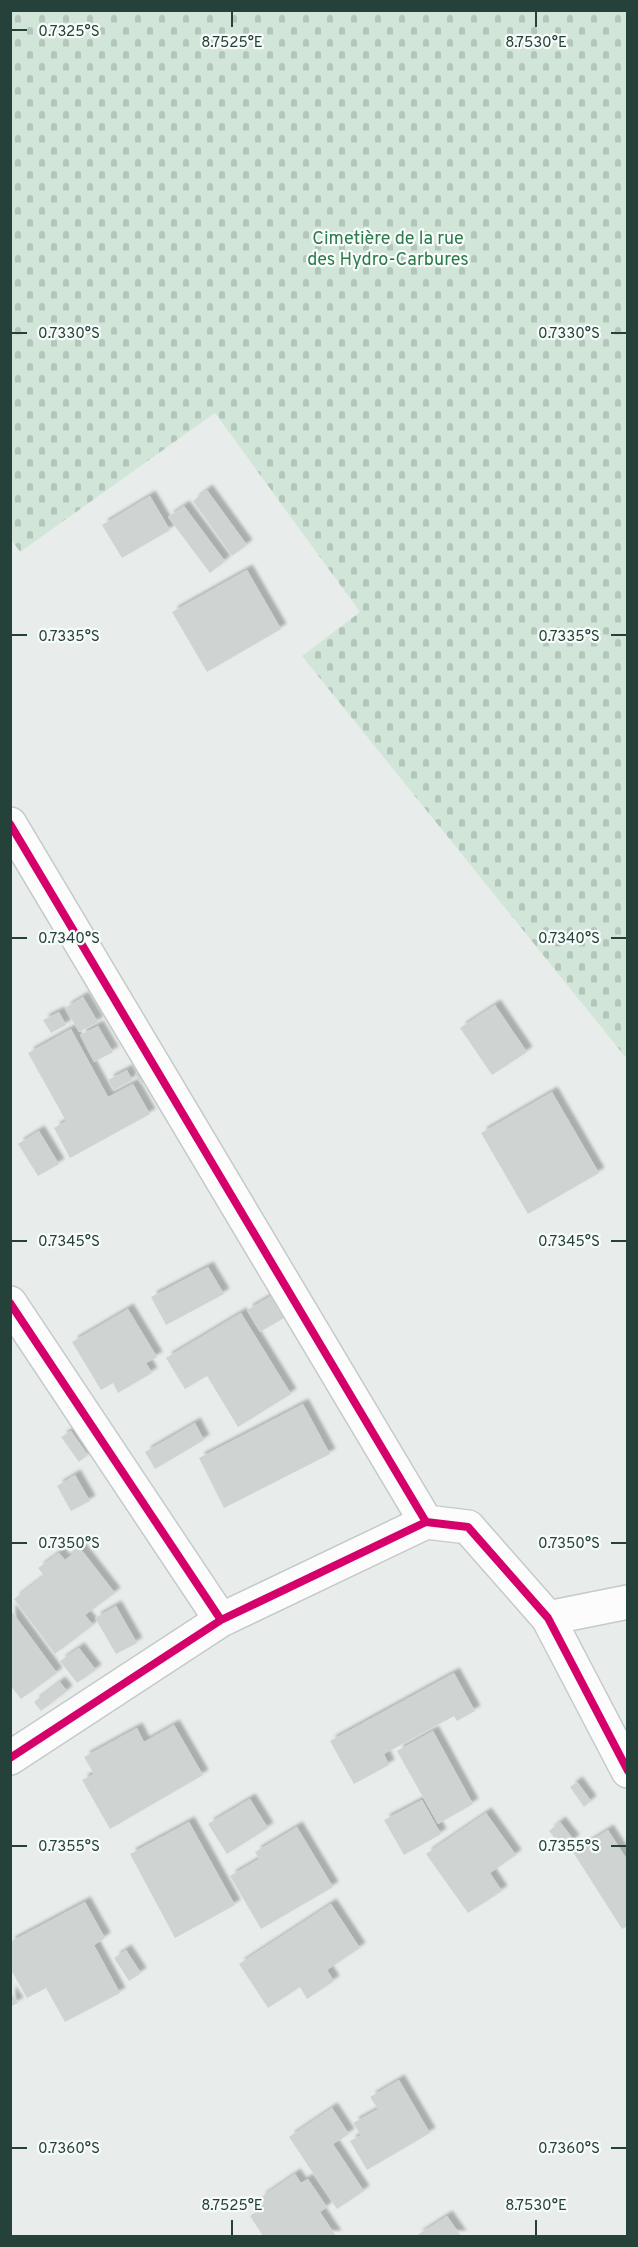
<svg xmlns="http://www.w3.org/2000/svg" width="638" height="2247" viewBox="0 0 638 2247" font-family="Overpass,sans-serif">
	<defs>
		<pattern id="cemetery-stones" width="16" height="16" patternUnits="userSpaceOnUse" patternTransform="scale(1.5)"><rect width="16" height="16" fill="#d1e6d8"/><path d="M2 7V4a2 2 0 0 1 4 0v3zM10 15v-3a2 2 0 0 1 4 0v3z" fill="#b3c6ba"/></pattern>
		<filter id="shadow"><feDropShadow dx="5.5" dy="-5.5" stdDeviation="1.5" flood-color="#0004"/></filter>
	</defs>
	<rect width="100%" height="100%" fill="#e8edeb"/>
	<path fill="url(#cemetery-stones)" d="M10 11H627V1059L302 656 360 612 215 413 20 552 11 539Z"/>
	<path fill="#cfd4d2" filter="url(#shadow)" d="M207 490 247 545 232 556 193 501Z
		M150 496 170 530 122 558 102 525Z
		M184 506 225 561 210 573 168 517Z
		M247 570 281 629 207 672 172 612Z
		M83 997 98 1022 79 1032 65 1008Z
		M495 1005 527 1052 492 1075 460 1028Z
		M59 1012 66 1025 51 1033 43 1020Z
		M98 1026 113 1052 94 1062 80 1035Z
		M71 1029 108 1097 133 1084 150 1114 70 1158 54 1128 66 1121 28 1053Z
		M143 1069 149 1080 141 1084 135 1074Z
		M127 1070 132 1080 114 1090 108 1080Z
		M552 1092 599 1173 528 1214 481 1133Z
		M39 1131 59 1164 38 1176 18 1144Z
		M208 1267 224 1294 166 1325 151 1297Z
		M271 1296 284 1318 260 1332 247 1310Z
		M128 1309 157 1357 146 1363 152 1373 118 1393 113 1383 101 1390 72 1342Z
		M241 1313 291 1394 238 1427 207 1376 185 1389 166 1358Z
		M303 1404 330 1454 224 1508 199 1458Z
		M195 1423 204 1440 155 1469 145 1452Z
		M71 1431 88 1455 79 1462 61 1437Z
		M75 1475 90 1501 71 1511 57 1486Z
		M80 1548 115 1593 85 1615 93 1625 55 1654 14 1599 44 1576 38 1568 59 1553 65 1560Z
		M116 1606 137 1643 116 1654 95 1618Z
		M10 1609 57 1673 21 1699 10 1685Z
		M79 1648 96 1670 77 1683 60 1661Z
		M454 1673 475 1711 457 1721 454 1716 384 1754 389 1765 354 1784 330 1741Z
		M60 1682 67 1691 41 1711 34 1702Z
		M174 1725 203 1775 110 1829 82 1780 94 1774 84 1757 137 1728 144 1742Z
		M433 1731 473 1804 438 1824 397 1751Z
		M577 1782 591 1801 584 1807 570 1787Z
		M250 1799 268 1828 227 1854 208 1824Z
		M422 1800 441 1834 404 1855 384 1820Z
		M486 1813 516 1855 490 1873 502 1891 468 1913 426 1854Z
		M189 1822 235 1905 175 1938 130 1854Z
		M560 1822 574 1840 563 1849 549 1831Z
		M297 1827 333 1887 261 1929 230 1876 259 1859 255 1852Z
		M608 1830 628 1861V1926L622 1929 573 1852Z
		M85 1902 105 1938 94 1945 120 1993 65 2022 46 1988 27 1998 10 1968V1942Z
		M331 1904 360 1948 327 1970 334 1981 307 1999 300 1987 268 2008 239 1964Z
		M126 1950 141 1973 129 1981 114 1958Z
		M10 1991 18 2003 10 2007Z
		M399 2080 430 2133 367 2170 350 2141 361 2135 353 2123 378 2109 370 2097Z
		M332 2108 349 2134 333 2144 364 2191 337 2209 289 2137Z
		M295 2174 301 2183 308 2179 327 2207 320 2212 336 2236H263L250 2216 265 2206 260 2198Z
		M447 2216 461 2236H416Z"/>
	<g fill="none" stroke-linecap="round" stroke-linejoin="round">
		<defs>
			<path id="street" d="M10 824 426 1522
				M10 1303 221 1620
				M548 1618 628 1602
				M10 1758 221 1620 426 1522 468 1527 548 1618 628 1771"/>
		</defs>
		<use href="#street" stroke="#c5cac8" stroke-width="36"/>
		<use href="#street" stroke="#fcfcfc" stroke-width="33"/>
		<defs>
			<path id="cycleway" d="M10 824 426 1522
				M10 1303 221 1620
				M10 1758 221 1620 426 1522 468 1527 548 1618 628 1771"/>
		</defs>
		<use href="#cycleway" stroke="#f7fbf9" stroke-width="11"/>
		<use href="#cycleway" stroke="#d6006c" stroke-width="8"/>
	</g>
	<path fill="none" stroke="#24423a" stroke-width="2" d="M232 12V27M536 12V27M12 30H27M12 333H27M611 333H626M12 635H27M611 635H626M12 938H27M611 938H626M12 1241H27M611 1241H626M12 1543H27M611 1543H626M12 1846H27M611 1846H626M12 2148H27M611 2148H626M232 2220V2235M536 2220V2235"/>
	<g text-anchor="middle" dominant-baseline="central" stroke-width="4.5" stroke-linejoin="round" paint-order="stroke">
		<g font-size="18" fill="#2d7a4b" stroke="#f7fbf9">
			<text x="388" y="239">Cimetière de la rue<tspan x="388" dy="21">des Hydro-Carbures</tspan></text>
		</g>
	</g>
	<g font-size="15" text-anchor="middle" fill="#24423a" stroke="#f7fbf9" stroke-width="4.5" stroke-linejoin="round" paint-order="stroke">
		<text x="69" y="36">0.7325°S</text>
		<text x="232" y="47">8.7525°E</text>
		<text x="536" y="47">8.7530°E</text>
		<text x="69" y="338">0.7330°S</text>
		<text x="569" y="338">0.7330°S</text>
		<text x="69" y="641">0.7335°S</text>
		<text x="569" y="641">0.7335°S</text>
		<text x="69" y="943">0.7340°S</text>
		<text x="569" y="943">0.7340°S</text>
		<text x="69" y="1246">0.7345°S</text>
		<text x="569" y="1246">0.7345°S</text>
		<text x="69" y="1548">0.7350°S</text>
		<text x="569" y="1548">0.7350°S</text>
		<text x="69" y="1851">0.7355°S</text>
		<text x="569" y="1851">0.7355°S</text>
		<text x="69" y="2153">0.7360°S</text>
		<text x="569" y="2153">0.7360°S</text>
		<text x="232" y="2210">8.7525°E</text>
		<text x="536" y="2210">8.7530°E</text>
	</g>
	<rect width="638" height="2247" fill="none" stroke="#24423a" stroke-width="24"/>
</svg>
